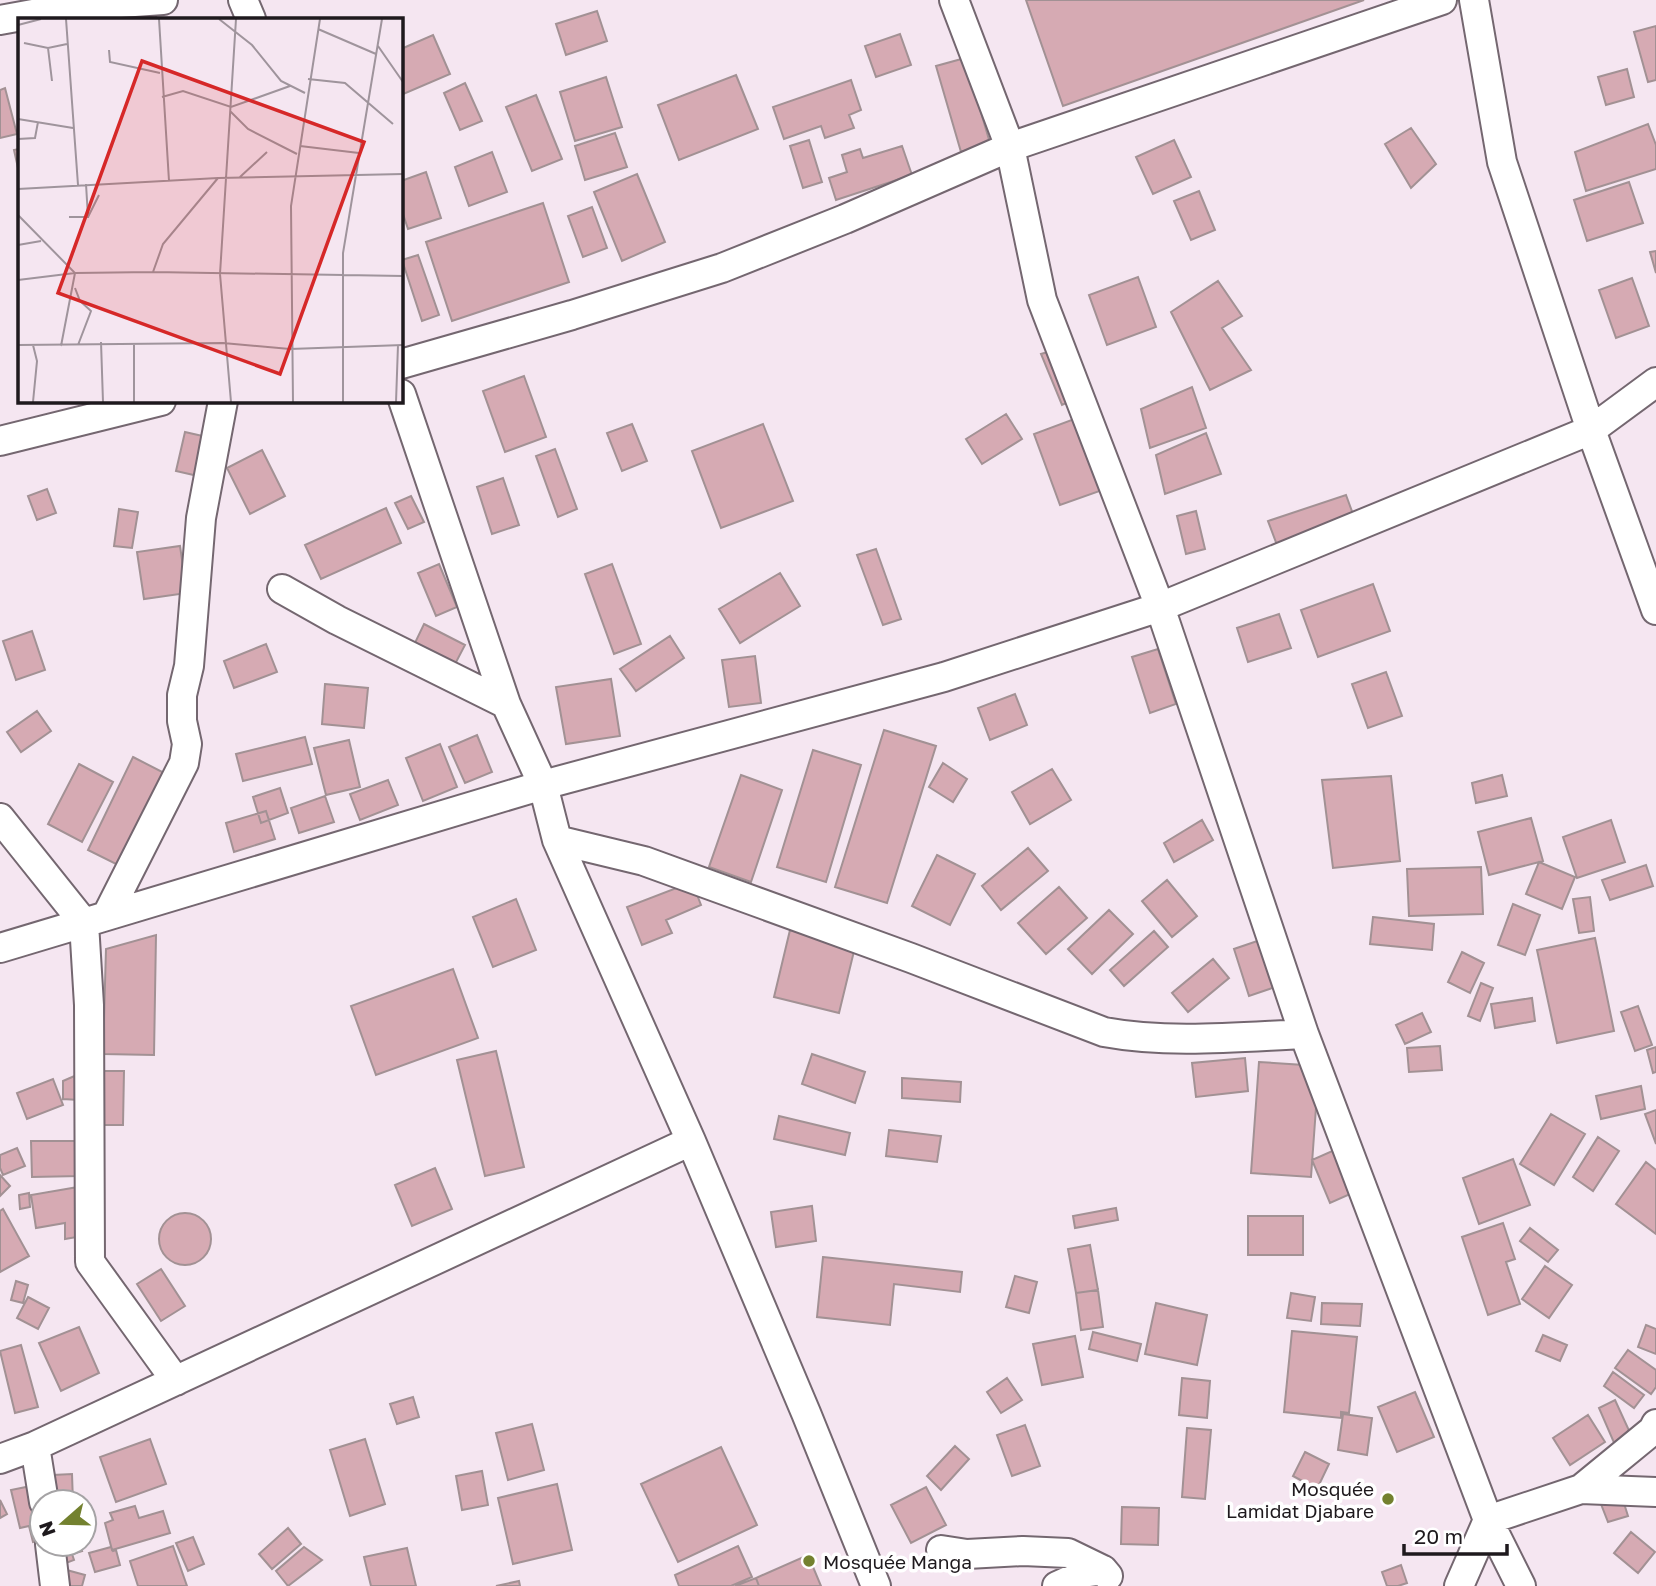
<svg xmlns="http://www.w3.org/2000/svg" width="1656" height="1586" viewBox="0 0 1656 1586" font-family="'Golos Text',sans-serif">
	<rect width="100%" height="100%" fill="#f5e6f1"/>
	<path fill="#d6aab3" stroke="#a29194" stroke-width="2" d="M1026 0H1364L1063 106Z
		M154 11 157 19H123Z
		M597 11 607 41 566 55 556 24Z
		M1656 26V80L1648 82 1634 32Z
		M900 34 911 65 876 77 865 46Z
		M433 35 450 74 401 95V49Z
		M965 58 990 143 961 152 936 66Z
		M1627 69 1634 97 1606 105 1598 77Z
		M736 75 758 129 679 160 658 105Z
		M606 77 622 127 575 141 560 92Z
		M851 80 861 110 849 115 854 128 825 138 821 126 784 139 773 107Z
		M465 83 482 121 460 130 444 93Z
		M5 88 17 134 0 138V90Z
		M536 95 562 159 532 171 506 107Z
		M1648 124 1656 145V169L1586 191 1575 152Z
		M1411 128 1436 164 1411 188 1385 144Z
		M615 133 627 167 585 180 575 146Z
		M809 140 822 182 803 188 790 146Z
		M1174 140 1191 177 1153 194 1136 157Z
		M902 146 912 175 836 200 829 178 847 172 842 155 860 149 863 158Z
		M19 149V168H18L14 150Z
		M492 152 507 192 469 206 455 167Z
		M426 172 441 218 408 229 401 208V181Z
		M637 174 665 242 622 261 594 192Z
		M1629 182 1643 223 1587 241 1574 200Z
		M1199 191 1215 230 1191 240 1174 201Z
		M543 203 569 282 452 321 426 242Z
		M592 207 607 248 583 257 568 216Z
		M1656 251V273L1650 252Z
		M418 255 439 315 422 321 402 260Z
		M1138 277 1156 327 1107 345 1089 295Z
		M1632 278 1649 326 1616 338 1599 290Z
		M1218 281 1242 316 1222 328 1251 370 1210 390 1171 312Z
		M1062 348 1082 396 1062 405 1041 354Z
		M524 376 546 437 505 452 483 391Z
		M1192 387 1206 428 1150 448 1141 409Z
		M1006 414 1022 439 982 464 966 439Z
		M1085 415 1111 487 1060 505 1034 434Z
		M632 424 647 461 622 471 607 433Z
		M763 424 793 501 721 528 692 451Z
		M185 432 207 437 198 476 176 471Z
		M1206 433 1221 474 1165 494 1156 455Z
		M555 449 577 509 558 517 536 456Z
		M262 450 285 496 250 514 227 468Z
		M503 478 519 525 492 534 477 487Z
		M47 489 56 513 37 520 28 496Z
		M1346 495 1357 525 1280 553 1268 521Z
		M411 496 424 522 408 529 395 503Z
		M386 508 401 543 321 579 305 545Z
		M119 509 138 512 132 548 114 546Z
		M1196 511 1205 549 1186 554 1177 516Z
		M180 546 187 593 144 599 137 552Z
		M876 549 901 619 883 625 857 555Z
		M439 564 457 607 436 616 418 573Z
		M612 564 641 644 614 654 585 574Z
		M780 573 800 606 740 643 719 609Z
		M1373 584 1390 631 1318 657 1301 610Z
		M1279 614 1291 648 1248 662 1237 628Z
		M424 624 465 645 453 668 413 647Z
		M32 631 45 670 16 680 3 641Z
		M670 636 684 658 636 691 620 669Z
		M266 644 277 672 234 688 224 661Z
		M1158 649 1176 704 1150 713 1132 657Z
		M755 656 761 703 729 707 722 660Z
		M1386 672 1402 716 1368 728 1352 684Z
		M611 679 620 736 566 744 556 687Z
		M325 684 368 688 364 728 322 724Z
		M1015 694 1027 725 990 740 978 708Z
		M37 711 51 731 21 752 7 732Z
		M884 730 936 746 887 903 835 887Z
		M477 735 492 772 465 783 449 747Z
		M305 737 312 764 243 781 236 754Z
		M349 740 360 787 326 795 314 748Z
		M440 744 457 787 423 801 406 758Z
		M813 750 861 765 826 882 777 867Z
		M133 757 172 777 126 869 88 850Z
		M943 763 967 779 953 802 929 787Z
		M79 764 113 782 82 842 48 824Z
		M1052 769 1071 800 1030 824 1012 792Z
		M741 775 782 790 751 882 709 867Z
		M1502 775 1507 796 1476 803 1472 783Z
		M1391 776 1400 861 1333 868 1322 780Z
		M388 780 398 805 360 820 350 794Z
		M280 788 288 813 261 823 253 797Z
		M325 796 334 822 299 833 291 808Z
		M266 811 275 839 234 852 226 823Z
		M1531 818 1543 861 1489 875 1478 832Z
		M1202 820 1213 840 1174 862 1164 843Z
		M1611 820 1625 862 1577 878 1563 837Z
		M1028 848 1048 871 1001 910 982 886Z
		M937 855 975 874 950 925 912 906Z
		M1539 862 1575 877 1562 909 1526 894Z
		M1646 865 1653 886 1610 900 1602 880Z
		M1481 867 1483 914 1409 916 1407 869Z
		M1167 880 1197 916 1172 937 1142 901Z
		M692 882 701 905 666 920 672 933 642 945 627 907Z
		M1059 887 1087 918 1046 954 1018 923Z
		M1590 897 1594 931 1579 933 1573 899Z
		M516 899 536 950 493 967 473 917Z
		M1513 904 1540 915 1525 955 1498 945Z
		M1109 910 1133 934 1092 974 1068 949Z
		M1373 917 1434 924 1432 950 1370 944Z
		M790 930 855 947 839 1013 774 997Z
		M1154 931 1168 947 1124 986 1110 970Z
		M156 935 154 1055 103 1054 106 949Z
		M1266 938 1281 985 1249 996 1234 949Z
		M1595 938 1614 1031 1557 1043 1537 950Z
		M1462 952 1484 963 1470 993 1448 982Z
		M1213 959 1229 978 1188 1012 1172 993Z
		M453 969 478 1038 376 1075 351 1006Z
		M1481 983 1493 988 1480 1021 1468 1016Z
		M1532 998 1535 1021 1495 1028 1491 1004Z
		M1638 1006 1652 1045 1635 1051 1621 1012Z
		M1422 1013 1431 1032 1405 1044 1396 1025Z
		M1440 1046 1442 1070 1409 1072 1407 1048Z
		M1656 1047V1072L1653 1073 1647 1050Z
		M496 1051 524 1167 485 1176 457 1060Z
		M812 1054 865 1072 855 1103 802 1084Z
		M1245 1058 1248 1091 1196 1097 1192 1063Z
		M1259 1062 1319 1066 1311 1177 1251 1173Z
		M101 1071H124L123 1125H100Z
		M79 1074V1100L63 1099V1081Z
		M902 1078 961 1082 960 1102 902 1098Z
		M53 1079 63 1105 27 1119 17 1093Z
		M1641 1086 1645 1109 1601 1119 1596 1096Z
		M1656 1110V1144L1645 1114Z
		M1551 1114 1585 1134 1554 1185 1520 1164Z
		M779 1116 850 1133 845 1155 774 1139Z
		M889 1130 941 1136 937 1162 886 1156Z
		M1598 1137 1619 1151 1593 1191 1573 1177Z
		M31 1141H80V1176L32 1177Z
		M17 1148 25 1166 3 1175 0 1168V1155Z
		M1339 1148 1357 1191 1330 1203 1312 1160Z
		M1513 1159 1530 1205 1479 1224 1463 1178Z
		M1646 1162 1656 1170V1234L1616 1204Z
		M435 1168 452 1209 412 1226 395 1185Z
		M0 1175 10 1186 0 1196Z
		M78 1187 77 1237 65 1239V1223L36 1228 31 1195Z
		M29 1193 30 1207 20 1209 19 1195Z
		M812 1206 816 1241 776 1247 771 1212Z
		M1116 1208 1118 1220 1075 1228 1073 1216Z
		M3 1209 29 1256 0 1272V1211Z
		M159 1239a26 26 0 1 1 52 0a26 26 0 1 1-52 0Z
		M1248 1216H1303V1255H1248Z
		M1503 1223 1515 1259 1506 1262 1520 1304 1488 1315 1462 1237Z
		M1530 1228 1558 1250 1548 1262 1520 1241Z
		M1090 1245 1098 1290 1076 1293 1068 1249Z
		M823 1257 962 1272 960 1292 894 1284 890 1325 817 1317Z
		M1545 1266 1572 1285 1549 1318 1522 1299Z
		M161 1269 185 1306 161 1321 137 1284Z
		M1015 1276 1037 1282 1029 1313 1006 1307Z
		M16 1281 28 1285 23 1303 11 1300Z
		M1098 1290 1103 1327 1081 1330 1076 1293Z
		M1291 1293 1315 1297 1311 1321 1287 1318Z
		M28 1297 49 1308 38 1329 17 1318Z
		M1156 1303 1207 1315 1197 1365 1145 1354Z
		M1322 1303 1362 1304 1360 1326 1321 1324Z
		M1646 1325 1656 1329V1354L1638 1347Z
		M79 1327 99 1373 61 1391 39 1343Z
		M1292 1331 1357 1337 1349 1413 1341 1412V1418L1284 1412Z
		M1093 1332 1141 1344 1137 1361 1089 1349Z
		M1543 1335 1567 1345 1560 1361 1536 1351Z
		M1075 1336 1083 1377 1042 1385 1033 1344Z
		M21 1345 38 1407 15 1413 0 1351Z
		M1628 1350 1656 1370V1387L1651 1394 1615 1368Z
		M1613 1372 1644 1395 1634 1408 1604 1386Z
		M1007 1378 1022 1400 1001 1413 987 1392Z
		M1182 1378 1210 1381 1207 1418 1179 1415Z
		M1415 1392 1434 1437 1397 1452 1378 1407Z
		M413 1397 419 1417 397 1424 390 1404Z
		M1615 1400 1632 1437 1615 1445 1599 1408Z
		M1343 1414 1372 1418 1367 1455 1338 1450Z
		M1588 1415 1605 1442 1570 1465 1553 1438Z
		M532 1424 544 1470 508 1480 496 1433Z
		M1025 1425 1040 1466 1012 1476 997 1435Z
		M1187 1428 1211 1430 1205 1499 1182 1497Z
		M150 1439 166 1484 116 1502 100 1457Z
		M365 1439 385 1504 350 1516 330 1450Z
		M955 1446 969 1459 941 1490 927 1476Z
		M721 1447 757 1525 678 1562 641 1484Z
		M1305 1452 1329 1464 1317 1489 1293 1476Z
		M482 1471 488 1505 462 1510 456 1476Z
		M72 1474 73 1502H54L53 1475Z
		M557 1484 572 1550 513 1564 498 1498Z
		M31 1486 42 1528V1540L33 1542 29 1526 20 1528 11 1490Z
		M926 1487 946 1525 911 1543 891 1505Z
		M1622 1497 1628 1516 1608 1522 1601 1504Z
		M0 1500 7 1514 0 1518Z
		M135 1506 139 1518 163 1511 170 1533 112 1550 105 1523 113 1520 110 1513Z
		M1122 1507 1159 1508 1158 1545 1121 1544Z
		M288 1528 301 1544 272 1569 259 1554Z
		M1631 1532 1655 1552 1638 1573 1614 1553Z
		M193 1537 204 1564 188 1571 176 1543Z
		M59 1544H79L82 1551 72 1554 74 1560 66 1563Z
		M173 1546 187 1586H138L130 1561Z
		M738 1546 752 1577 731 1586H679L675 1575Z
		M111 1547 113 1551 116 1550 120 1565 95 1572 89 1553Z
		M304 1547 322 1560 288 1586 276 1571Z
		M407 1548 416 1586H371L364 1557Z
		M808 1555 821 1586H759L756 1578Z
		M1401 1565 1407 1583 1398 1586H1387L1382 1572Z
		M63 1569 85 1575 82 1586H59Z
		M756 1578 759 1586H735Z
		M519 1581 520 1586H496Z"/>
	<g fill="none" stroke-linecap="round" stroke-linejoin="round">
		<defs>
			<path id="street" d="M243 0 251 19
				M954 0 1010 147 1042 300 1160 607 1304 1034 1488 1520 1521 1586
				M1474 0 1502 162 1591 430 1656 610
				M0 20 77 6 163 0
				M401 364 572 315 722 268 845 219 1010 147 1442 0
				M401 394 506 704 543 785 557 840 691 1141 806 1413 876 1586
				M0 441 161 401
				M282 589 337 620 506 704
				M0 818 84 923 89 1005 90 1262 176 1381
				M557 840 644 861 911 958 1104 1032C1169 1044 1238 1037 1304 1034
				M107 915 184 763 187 744 182 721V695L189 666 201 518 223 401
				M0 948 543 785 944 677 1160 607 1591 430 1656 382
				M35 1446 44 1502
				M0 1459 35 1446 691 1141
				M1581 1489 1653 1430 1656 1424
				M50 1544 55 1586
				M941 1550 967 1554 1023 1551 1068 1553 1103 1570
				M1057 1586 1088 1572 1103 1570 1108 1576
				M1459 1586 1488 1520 1581 1489 1656 1492"/>
		</defs>
		<use href="#street" stroke="#746770" stroke-width="32"/>
		<use href="#street" stroke="#fff" stroke-width="28"/>
	</g>
	<g fill="#73812f" stroke="#fff" stroke-width="2.5">
		<circle cx="1388" cy="1499" r="7"/>
		<circle cx="809" cy="1561" r="7"/>
	</g>
	<g text-anchor="middle" dominant-baseline="central" stroke-width="7" stroke-linejoin="round" paint-order="stroke">
		<g font-size="19" fill="#1e191d" stroke="#fff" text-anchor="end">
			<text x="1374" y="1488">Mosquée<tspan x="1374" dy="22">Lamidat Djabare</tspan></text>
			<text x="823" y="1561" text-anchor="start">Mosquée Manga</text>
		</g>
	</g>
	<g transform="translate(18 18)">
		<rect width="385" height="385" fill="#f5e6f1"/>
		<path fill="none" stroke="#9f949c" stroke-width="2" d="M48 1 60 167M141 1 151 163M201 1 234 27 263 63 287 75M0 7 23 1M300 11 358 36M6 25 30 30 49 26M360 28 385 64M30 30 34 63M91 32 92 44 142 55M290 61 327 65 375 106M144 79 165 73 213 89 272 68M212 93 230 111 279 136M0 101 55 110M0 121 17 120 20 104M282 128 341 135M222 159 249 134M0 171 200 160 385 156M0 197 57 255 43 328M51 199H70L68 166M70 199 81 177M0 227 23 223M135 254 145 226 200 160M0 262 57 255 135 254 385 258M57 270 62 283 73 293 60 327M83 324 85 384M116 325V384M0 327 205 325 272 331 385 327M15 384 19 343 15 327M213 384 202 256 218 1M275 384 273 188 302 1M325 384V235L364 1M378 384 380 327"/>
		<path fill="#d62828" fill-opacity="0.15" stroke="#d62828" stroke-width="3.5" d="M124 43 346 124 262 356 40 275Z"/>
		<rect width="385" height="385" fill="none" stroke="#1e191d" stroke-width="3.5"/>
	</g>
	<g transform="translate(63 1523) rotate(250)"><circle r="33" fill="#ffffff" stroke="#a5a3a5" stroke-width="2"/>
	<path d="M0-5L12 26L0 18L-12 26Z" fill="#73812f"/>
	<text y="-10" font-size="19" font-weight="bold" text-anchor="middle" fill="#1e191d">N</text>
	</g>
	<path d="M1404 1544v10h103v-10" fill="none" stroke="#1e191d" stroke-width="3.5"/>
	<text x="1414" y="1544" font-size="21" fill="#1e191d" stroke="#ffffff" stroke-width="5" paint-order="stroke">20 m</text>
</svg>
